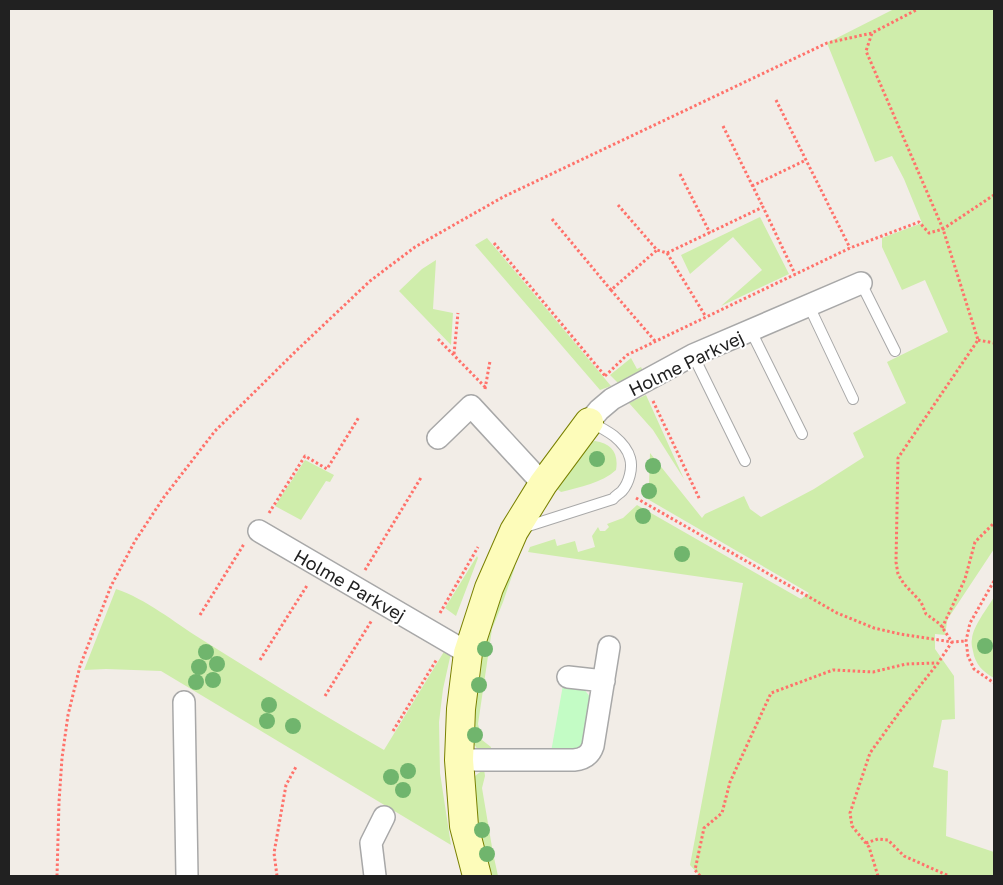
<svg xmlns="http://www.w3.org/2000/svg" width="1003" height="885" viewBox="0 0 1003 885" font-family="'Golos Text',sans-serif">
	<rect width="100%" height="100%" fill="#f2ede7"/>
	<path fill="#cfedab" d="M894 9H994V549L949 617 948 616 945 635 935 634V649L954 676 955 719 942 720 933 767 948 771 946 836 994 852V876H700L690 865 743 583 528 552 530 547 555 539 557 546 575 541 578 552 595 547 592 536 598 527 600 531H605L609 527 607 524 623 518 637 505 801 599 809 593 644 497 649 484 650 453 702 518 705 514 744 496 750 509 761 517 814 489 864 457 853 433 906 403 887 362 948 332 925 280 902 290 882 247V238L922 223 904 179 892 156 875 162 827 43Z
		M760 217 789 274 721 306 762 270 733 237 690 274 681 255Z
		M487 238 611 386 600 390 475 245Z
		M436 260 433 309 453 313 451 345 399 291 422 269Z
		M631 358 637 369 641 367 643 371 618 383 610 375Z
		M646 395 684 479 653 430 629 403Z
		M595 441C611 443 619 453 616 470 602 483 580 487 561 492L556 488 590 442Z
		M305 460 334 475 330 482 326 481 301 520 275 506Z
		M477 556 478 558 456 616 445 608Z
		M509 565 515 567 503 602 492 629 478 724 482 740 491 747 490 753 478 750 472 741V708L481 649Z
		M116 589C146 599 174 622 201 639 262 677 322 715 384 750L445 650 451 653 443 689 439 722 440 773 451 845 161 671 106 669 84 670Z
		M994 597V678C983 672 975 664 973 651 972 647 971 643 972 639 973 626 987 609 994 597Z
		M484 769 485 776 482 788 493 853 498 876H489L481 839 472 780 475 776Z"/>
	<path fill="#c3fcc5" d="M563 685 583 688 591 698 585 744 577 751 551 752Z"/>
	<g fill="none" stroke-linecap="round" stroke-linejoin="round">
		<defs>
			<path id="lane" d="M861 283 895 351
				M809 306 853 399
				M751 331 802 434
				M693 355 745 461
				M522 528 613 499C615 496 619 494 622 491 629 483 633 468 630 458 628 450 620 441 614 436 606 430 598 426 590 422"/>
			<path id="street" d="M589 422 599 410 612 399 693 355 861 283
				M438 438 471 406 543 484
				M259 531 468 653
				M568 677 604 681
				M184 702 187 876
				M459 760H574C584 759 590 755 593 746L609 647
				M375 876 371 843 384 817"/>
			<path id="secondary" d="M477 876 464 826 459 760 461 709 468 653 489 588 514 531 543 484 589 422"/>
		</defs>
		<use href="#lane" stroke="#a8a8a8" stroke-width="12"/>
		<use href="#street" stroke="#a8a8a8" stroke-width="24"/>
		<use href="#secondary" stroke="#798000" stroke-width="30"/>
		<path stroke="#ff726b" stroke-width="3" stroke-dasharray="2.5 2.5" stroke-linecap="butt" d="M776 100 850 248
			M723 126 763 207
			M680 174 710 233
			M752 186 806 160
			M618 205 657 250 667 253 763 207 795 274
			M552 219 611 290
			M494 243 606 377
			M667 253 706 317
			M438 339 486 388
			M978 340 994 343
			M655 341 611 290 657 250
			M454 354 458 313
			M605 376 627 355 850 248 919 222 929 233 943 229 994 195
			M485 389 490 361
			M653 401 700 500
			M636 498 837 613 874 628 900 634 952 642 966 641
			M269 513 305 456 327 469 359 417
			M365 570 422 476
			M994 581 970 623 966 641 968 656 974 669 994 683
			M440 613 478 547
			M200 615 244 544
			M942 628 965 579 975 542 994 523
			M260 660 308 584
			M325 696 372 620
			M393 731 437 659
			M866 843 878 839 888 840 904 856 949 876
			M57 876 59 802 62 758 68 715 80 666 111 586 135 541 164 497 215 431 296 351 370 281 415 247 503 197 827 43 872 33
			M277 876 274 853 286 785 297 765
			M700 876 695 870 704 828 722 813 730 782 771 693 833 670 873 672 906 664 937 663
			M878 876 869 847 852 826 850 813 870 753 901 710 938 663 952 642 940 624 926 614 921 602 904 584 898 574 896 562 898 458 978 340 943 229 866 51 872 33 918 9"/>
		<use href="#lane" stroke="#fff" stroke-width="10"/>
		<use href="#street" stroke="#fff" stroke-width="21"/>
		<use href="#secondary" stroke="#fdfcba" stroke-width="28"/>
	</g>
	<g fill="#70b56d">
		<circle cx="597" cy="459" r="8"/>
		<circle cx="653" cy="466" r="8"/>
		<circle cx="649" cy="491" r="8"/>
		<circle cx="643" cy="516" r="8"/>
		<circle cx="682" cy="554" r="8"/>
		<circle cx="985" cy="646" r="8"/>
		<circle cx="485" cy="649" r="8"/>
		<circle cx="206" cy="652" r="8"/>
		<circle cx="217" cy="664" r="8"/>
		<circle cx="199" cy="667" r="8"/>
		<circle cx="213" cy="680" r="8"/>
		<circle cx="196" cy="682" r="8"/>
		<circle cx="479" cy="685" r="8"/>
		<circle cx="269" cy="705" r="8"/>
		<circle cx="267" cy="721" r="8"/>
		<circle cx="293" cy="726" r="8"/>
		<circle cx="475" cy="735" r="8"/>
		<circle cx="408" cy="771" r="8"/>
		<circle cx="391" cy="777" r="8"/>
		<circle cx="403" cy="790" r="8"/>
		<circle cx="482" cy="830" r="8"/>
		<circle cx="487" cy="854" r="8"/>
	</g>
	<g text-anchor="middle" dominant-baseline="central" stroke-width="4" stroke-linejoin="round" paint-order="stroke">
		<g font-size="18" fill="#212121" stroke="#fff">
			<text transform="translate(686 363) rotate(-26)">Holme Parkvej</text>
			<text transform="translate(350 585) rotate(30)">Holme Parkvej</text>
		</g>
	</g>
	<rect width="1003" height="885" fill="none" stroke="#212121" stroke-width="20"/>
</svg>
